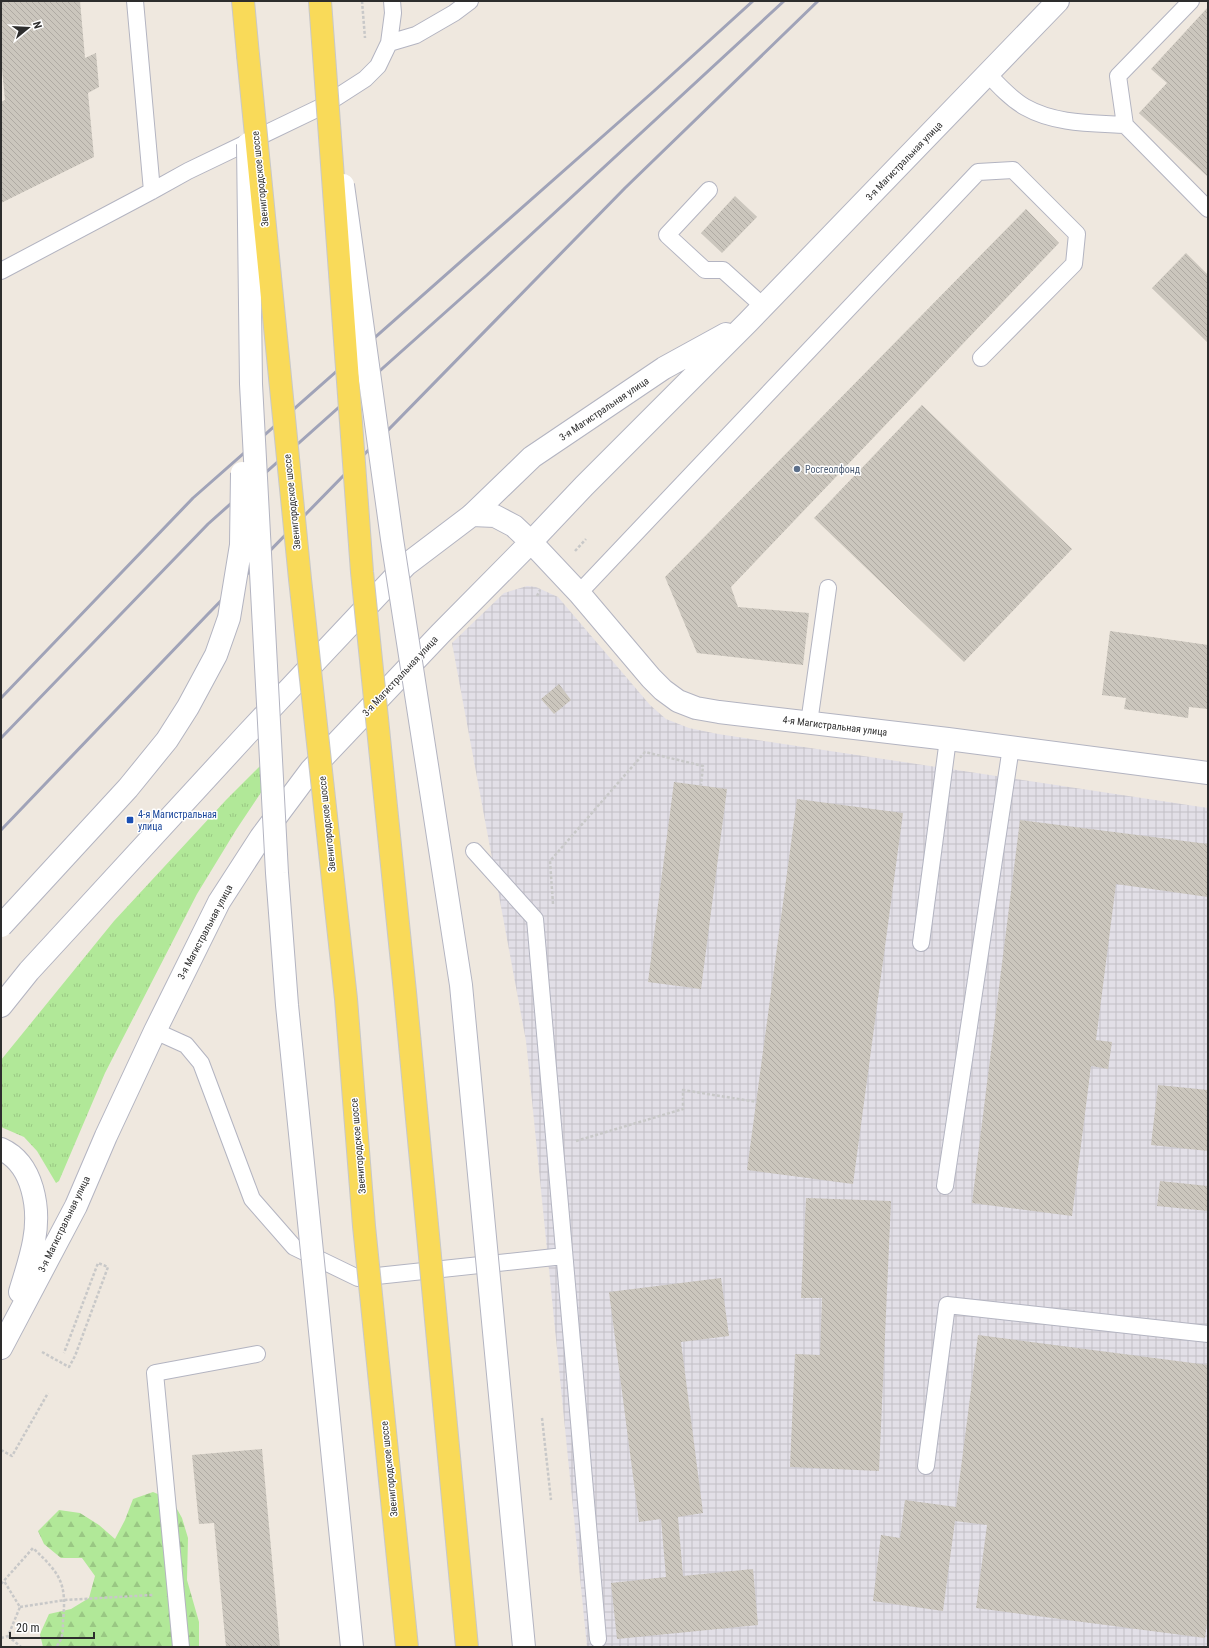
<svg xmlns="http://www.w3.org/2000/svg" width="1209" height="1648" viewBox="0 0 1209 1648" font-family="'Roboto Condensed',sans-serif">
	<defs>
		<pattern id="industrial-grid" width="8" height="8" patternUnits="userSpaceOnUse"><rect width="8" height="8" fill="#e2dfe7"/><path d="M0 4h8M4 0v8" fill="none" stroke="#c2c0c6"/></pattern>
		<pattern id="grass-tufts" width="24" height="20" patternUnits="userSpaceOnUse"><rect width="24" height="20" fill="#b1e898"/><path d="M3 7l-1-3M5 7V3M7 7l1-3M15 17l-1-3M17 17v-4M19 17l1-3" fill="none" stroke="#99c783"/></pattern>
		<pattern id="forest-firs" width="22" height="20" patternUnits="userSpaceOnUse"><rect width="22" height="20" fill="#b1e898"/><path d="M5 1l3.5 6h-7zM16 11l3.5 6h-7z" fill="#99c783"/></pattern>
		<pattern id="building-back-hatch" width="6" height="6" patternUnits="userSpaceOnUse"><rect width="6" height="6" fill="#cbc6bd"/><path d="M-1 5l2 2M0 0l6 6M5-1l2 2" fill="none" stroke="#afaaa3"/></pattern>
	</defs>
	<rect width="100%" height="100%" fill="#efe8df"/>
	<path fill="url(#industrial-grid)" d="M527 586 536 587 558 597 650 705 666 719 689 728 718 734 1208 808V1647H587L526 1041 452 643 504 593Z"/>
	<path fill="url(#grass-tufts)" d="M261 765 268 782 236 830 197 894 105 1073 59 1181 56 1183 37 1151 24 1137 1 1127V1060L114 921 226 800Z"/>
	<path fill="url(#forest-firs)" d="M153 1492 172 1500 182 1518 188 1538 187 1580 199 1622V1647H43L40 1634 49 1614 71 1609 89 1598 95 1576 82 1558H61L44 1544 38 1531 59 1510 80 1513 99 1525 115 1539 125 1520 133 1499Z"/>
	<path fill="url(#building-back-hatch)" d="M1 1H80L85 58 96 53 99 87 88 93 94 157 1 203V102L5 100 1 59Z
		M1208 7V177L1139 113 1167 83 1151 69Z
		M735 196 757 217 722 253 701 233Z
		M1026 209 1059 243 731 587 738 607 809 613 803 665 697 653 665 577Z
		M1186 253 1208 275V343L1152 288Z
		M922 405 1072 549 964 662 814 518Z
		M1110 631 1208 645V709L1189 707 1188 718 1124 709 1126 698 1102 695Z
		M559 684 571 700 554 714 541 699Z
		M674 782 727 789 701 989 648 982Z
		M797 799 903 813 853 1184 747 1170Z
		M1020 820 1208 844V897L1116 884 1096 1040 1112 1042 1108 1069 1091 1066 1072 1216 972 1203Z
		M1158 1085 1208 1090V1151L1151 1145Z
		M1160 1181 1208 1186V1211L1157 1206Z
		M806 1198 891 1201 879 1471 790 1467 795 1354 820 1355 822 1298H801Z
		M721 1278 729 1336 681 1342 703 1513 678 1517 683 1576 753 1569 758 1625 617 1639 611 1583 666 1577 661 1519 639 1522 609 1292Z
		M978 1335 1208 1365V1616L1205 1638 976 1608 987 1525 955 1521 943 1611 873 1601 881 1535 900 1538 905 1500 956 1507Z
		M262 1449 280 1647H226L214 1523 199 1524 192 1455Z"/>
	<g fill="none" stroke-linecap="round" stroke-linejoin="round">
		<defs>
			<path id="lane" d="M135 1 152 191
				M1191 1 1118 76 1125 125 1208 209
				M389 43 416 35 454 13 470 1
				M988 74C999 86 1011 99 1025 107 1055 124 1091 123 1125 125
				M709 190 667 235 705 270H723L763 306
				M1 271 152 191 188 171 323 106 365 79 378 66 389 43 393 13 392 1
				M579 593 978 172 1013 170 1077 234 1074 264 981 358
				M809 723 828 588
				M474 851 535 919 598 1639
				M921 943 948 739
				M155 1031 186 1045 201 1063 252 1199 294 1247 358 1278 564 1256
				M945 1186 1011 747
				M926 1466 947 1305 1208 1334
				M181 1647 155 1373 257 1354"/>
			<path id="street" d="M472 515 532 457 664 368 726 334
				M531 542 584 486 748 322 1058 1"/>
			<path id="secondary" d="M1 1006 29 971 246 735 406 565 472 515 495 516 514 526 531 542 579 593 651 678 663 690 678 701 696 708 719 712 948 739 1208 773
				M1 1149C34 1164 40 1209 34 1241 31 1258 25 1275 20 1292
				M1 1348 76 1206 106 1136 155 1031 219 902 261 837 311 770 440 634 531 542"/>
			<path id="primary" d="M243 1 248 55"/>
		</defs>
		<use href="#lane" stroke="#b3b4c1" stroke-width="18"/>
		<use href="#street" stroke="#b3b4c1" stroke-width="24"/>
		<use href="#secondary" stroke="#b3b4c1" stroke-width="24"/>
		<use href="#primary" stroke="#c8c8c8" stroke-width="24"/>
		<path stroke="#c8c8c8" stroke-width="2.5" stroke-dasharray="3 2" stroke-linecap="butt" d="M362 1 365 38
			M575 551 586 539
			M537 596 540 590
			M553 904 550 861 645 752 703 766 701 785
			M576 1141 683 1109V1090L757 1102
			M42 1352 69 1367 75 1356 108 1267 98 1263 64 1353
			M542 1418 551 1500
			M1 1450 12 1456 48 1393
			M1 1584 33 1548C60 1574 67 1582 63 1621 63 1631 63 1639 56 1647
			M20 1607 65 1600 153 1595
			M8 1636 21 1647
			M1 1638 8 1636 20 1607 4 1581"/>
		<use href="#lane" stroke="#fff" stroke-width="16"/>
		<use href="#street" stroke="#fff" stroke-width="22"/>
		<use href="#secondary" stroke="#fff" stroke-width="22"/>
		<use href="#primary" stroke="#f9da59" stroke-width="22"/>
		<path stroke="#a0a3b8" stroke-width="3" d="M1 698 193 498 654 91 753 1
			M1 738 208 524 486 276 784 1
			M1 830 208 614 625 188 818 1"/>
		<defs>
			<path id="secondary-bridge" d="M248 144 251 384 277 873 287 1005 352 1647
				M343 185 392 539 461 985 524 1647
				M1 926 128 788 167 740 188 707 216 655 229 618 241 545 242 473"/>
			<path id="primary-bridge" d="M320 1 362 572 405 992 467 1647
				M248 55 300 579 346 999 364 1226 407 1647"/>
		</defs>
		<use href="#secondary-bridge" stroke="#b3b4c1" stroke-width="24" stroke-linecap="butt"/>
		<use href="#primary-bridge" stroke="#c8c8c8" stroke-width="24" stroke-linecap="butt"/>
		<use href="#secondary-bridge" stroke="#fff" stroke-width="22"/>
		<use href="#primary-bridge" stroke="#f9da59" stroke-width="22"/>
	</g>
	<circle fill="#5c6f8a" stroke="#fff" stroke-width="1.5" cx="797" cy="469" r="4"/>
	<rect fill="#1a4fb4" stroke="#fff" stroke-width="1.5" x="126" y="816" width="8" height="8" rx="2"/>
	<g text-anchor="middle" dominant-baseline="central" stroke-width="3" stroke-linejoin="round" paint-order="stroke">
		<g font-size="10" fill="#2d2d2d" stroke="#fff">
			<text transform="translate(904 161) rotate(-46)">3-я Магистральная улица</text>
			<text transform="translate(260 179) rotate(-96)">Звенигородское шоссе</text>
			<text transform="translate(604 409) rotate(-34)">3-я Магистральная улица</text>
			<text transform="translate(292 502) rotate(-96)">Звенигородское шоссе</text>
			<text transform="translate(400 676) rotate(-47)">3-я Магистральная улица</text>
			<text transform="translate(835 726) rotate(7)">4-я Магистральная улица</text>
			<text transform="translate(327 824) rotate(-96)">Звенигородское шоссе</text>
			<text transform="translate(205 932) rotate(-62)">3-я Магистральная улица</text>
			<text transform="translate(358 1146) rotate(-95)">Звенигородское шоссе</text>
			<text transform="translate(64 1224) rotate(-64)">3-я Магистральная улица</text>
			<text transform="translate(389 1469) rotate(-96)">Звенигородское шоссе</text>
		</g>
		<g font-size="10" fill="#4e5e75" stroke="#fff" text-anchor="start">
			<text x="805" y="469">Росгеолфонд</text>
		</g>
		<g font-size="10" fill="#164399" stroke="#fff" text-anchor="start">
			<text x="138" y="814">4-я Магистральная<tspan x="138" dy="12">улица</tspan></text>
		</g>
	</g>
	<rect width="1209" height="1648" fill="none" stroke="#2d2d2d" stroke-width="4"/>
	<g transform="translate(28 28) rotate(72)" stroke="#ffffff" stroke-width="3" paint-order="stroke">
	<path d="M0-3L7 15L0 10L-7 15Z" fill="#2d2d2d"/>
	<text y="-6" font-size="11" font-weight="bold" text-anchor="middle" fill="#2d2d2d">N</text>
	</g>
	<path d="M10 1632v6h84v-6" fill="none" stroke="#2d2d2d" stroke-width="2"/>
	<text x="16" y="1632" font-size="12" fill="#2d2d2d" stroke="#ffffff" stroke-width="3" paint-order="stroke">20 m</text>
</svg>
